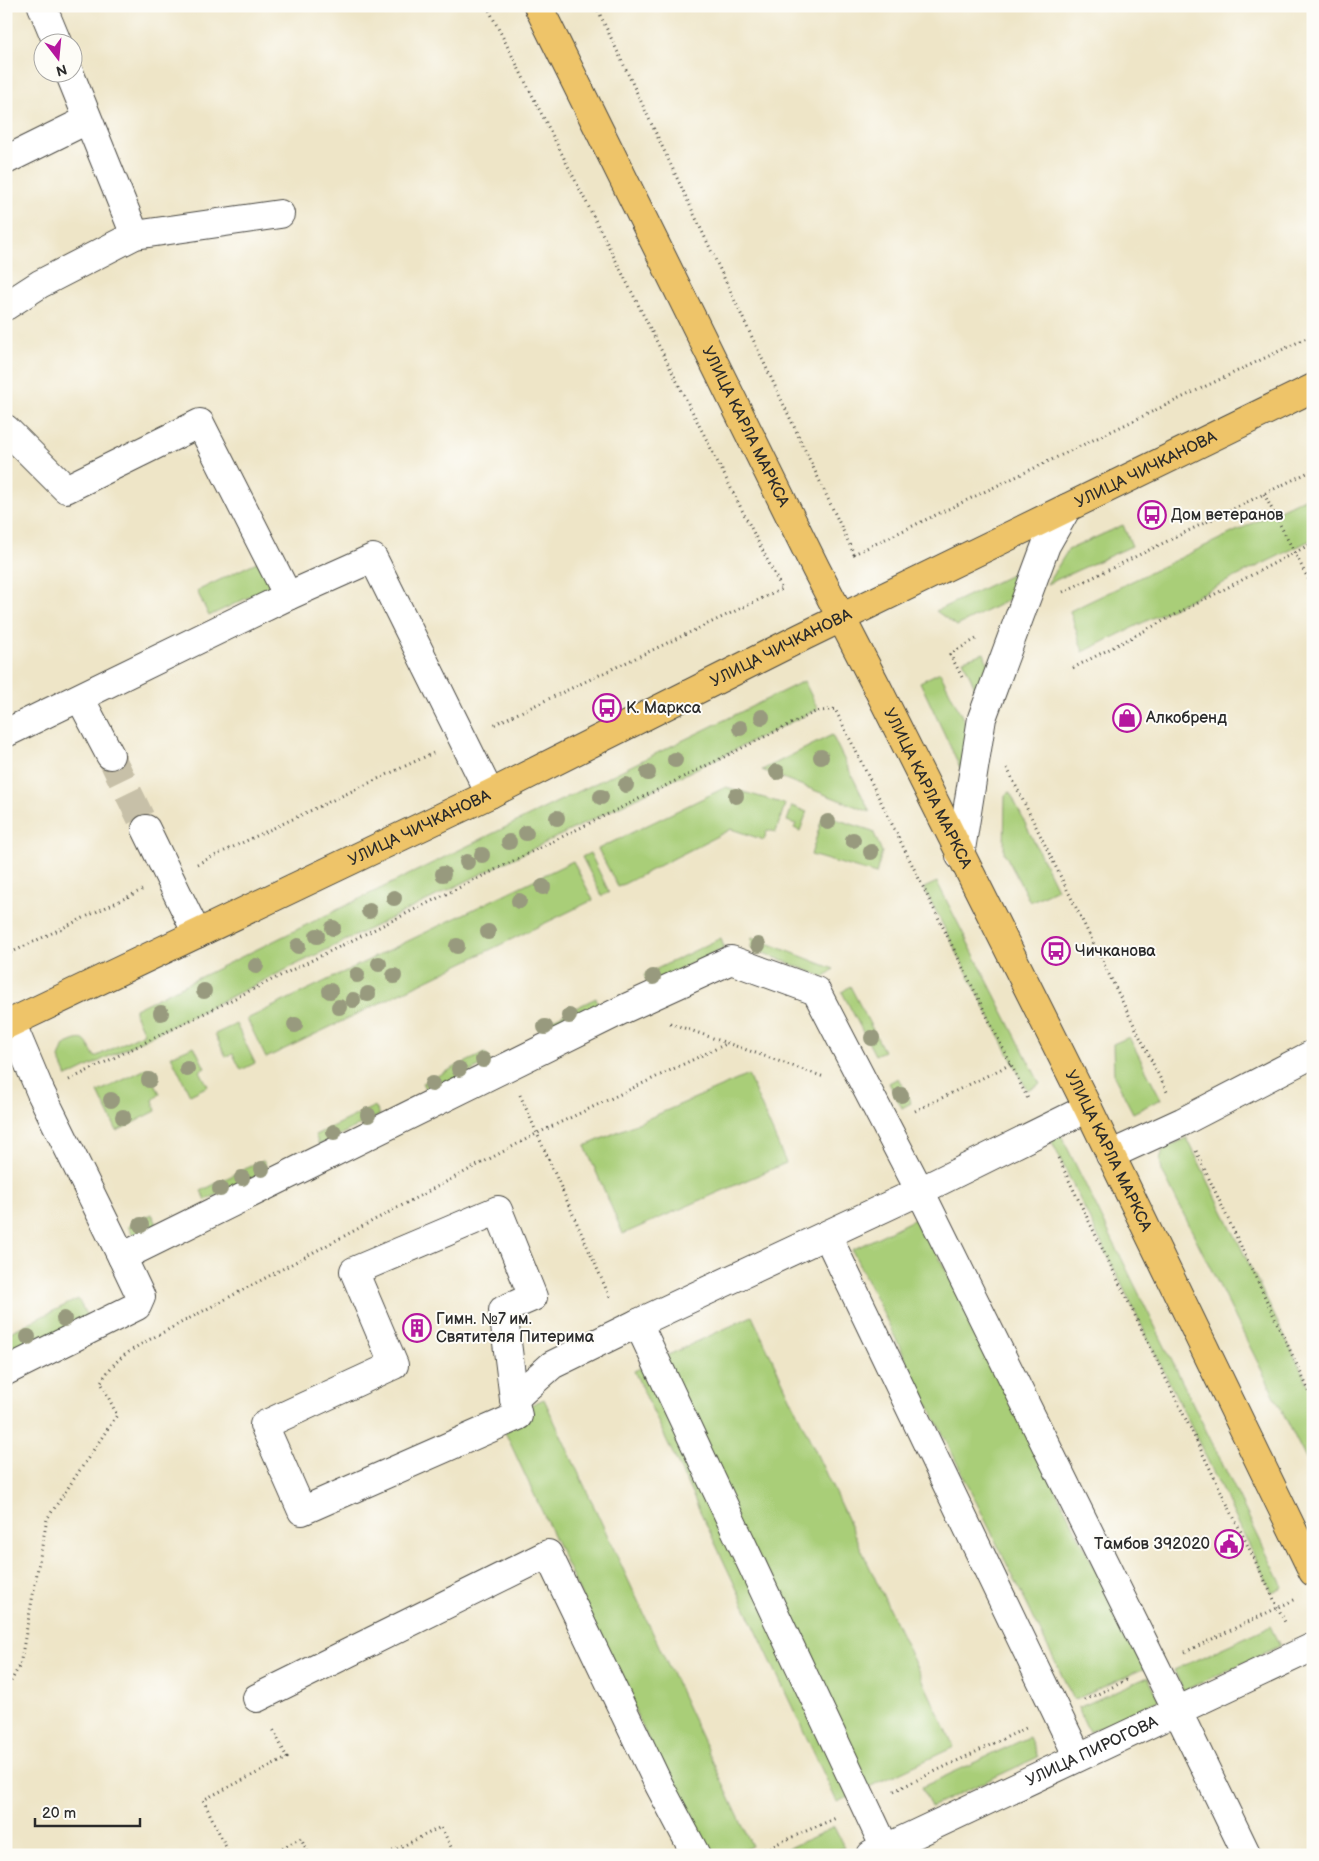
<svg xmlns="http://www.w3.org/2000/svg" width="1319" height="1861" viewBox="0 0 1319 1861" font-family="'Balsamiq Sans',sans-serif">
	<rect width="100%" height="100%" fill="#fdfcf7"/>
	<filter id="ink" filterUnits="userSpaceOnUse"><feTurbulence type="fractalNoise" baseFrequency=".02" numOctaves="2"/><feDisplacementMap in="SourceGraphic" scale="10" xChannelSelector="R" yChannelSelector="G"/><feConvolveMatrix kernelMatrix="1 2 1 2 8 2 1 2 1" color-interpolation-filters="sRGB"/></filter>
	<filter id="wash" filterUnits="userSpaceOnUse"><feTurbulence type="fractalNoise" baseFrequency=".0096" numOctaves="4" result="noise"/><feDisplacementMap in="SourceGraphic" scale="20" xChannelSelector="R" yChannelSelector="G"/><feGaussianBlur stdDeviation="1.12" result="paint"/><feColorMatrix in="noise" values="0 0 0 0 0 0 0 0 0 0 0 0 0 0 0 0 0 1.4 0 .05"/><feComposite in="paint" operator="in"/></filter>
	<g filter="url(#wash)">
		<rect width="100%" height="100%" fill="#eee5c7"/>
		<path fill="#a9ce78" stroke="#6a7c52" d="M1313 494V539L1083 652 1070 611Z
			M1123 525 1132 546 1047 584 1068 550Z
			M275 553 287 579 209 616 197 591Z
			M1017 572 1022 583 1010 599 957 626 936 611Z
			M984 653 987 662 996 663 983 706 963 660Z
			M940 672 976 745 966 780 920 682Z
			M804 681 818 709 67 1077 59 1058 64 1045C86 1035 84 1038 95 1057L144 1033 135 1014V1009Z
			M832 735 870 812 762 770Z
			M726 787 785 804 776 832 767 830 764 840 731 829 618 887 598 849Z
			M1010 792 1057 889 1030 902 1004 852 1005 795Z
			M792 806 807 812 800 831 794 828 796 824 787 821Z
			M823 815 873 831 882 852 876 874 811 855Z
			M590 853 609 892 602 896 582 857Z
			M573 861 593 900 266 1058 247 1019Z
			M937 882 1040 1084 1027 1090 924 888Z
			M752 937 834 969 824 977 751 948Z
			M721 938 724 948 649 984 644 975Z
			M850 986 884 1051 875 1055 842 992Z
			M596 998 600 1008 544 1036 539 1026Z
			M236 1024 255 1063 241 1070 233 1054 226 1057 215 1034Z
			M1129 1037 1161 1099 1133 1113 1114 1076 1113 1044Z
			M194 1046 205 1068 200 1071 208 1086 190 1095 171 1056Z
			M485 1053 490 1062 427 1092 422 1083Z
			M148 1068 160 1094 153 1100 156 1111 117 1131 98 1092Z
			M748 1075 786 1163 623 1234 585 1146Z
			M898 1078 911 1103 902 1108 889 1083Z
			M375 1106 380 1115 319 1145 315 1135Z
			M1061 1135 1283 1587 1272 1592 1051 1140Z
			M1187 1138 1313 1394V1473L1162 1171 1160 1160 1163 1149Z
			M263 1160 268 1170 206 1200 201 1191Z
			M152 1214 157 1224 133 1236 128 1226Z
			M919 1217 1145 1668 1074 1700 852 1250Z
			M78 1299 89 1320 12 1358 6 1347V1334Z
			M752 1316 954 1747 837 1802 634 1371Z
			M544 1399 752 1846 734 1855H702L499 1419Z
			M1270 1626 1280 1646 1183 1691 1174 1670Z
			M1148 1677 1159 1700 1089 1732 1078 1708Z
			M1029 1737 1038 1757 931 1807 922 1787Z
			M834 1827 844 1847 827 1855H775Z"/>
	</g>
	<g filter="url(#ink)">
		<g fill="none" stroke-linecap="round" stroke-linejoin="round">
			<path stroke="#c7c0a8" stroke-width="28" stroke-dasharray="28 14" stroke-linecap="butt" d="M110 755 146 829"/>
			<defs>
				<g id="minor">
					<path d="M42 6 57 42"/>
					<path d="M69 72 135 235"/>
					<path d="M6 160 87 120"/>
					<path d="M6 306 40 284 135 235 280 214"/>
					<path d="M6 429 66 489 200 423 288 596"/>
					<path d="M80 698 110 755"/>
					<path d="M6 733 288 596 373 558 490 794"/>
					<path d="M146 829 197 934"/>
					<path d="M960 856 982 718 1046 545 1067 508"/>
					<path d="M11 1022 41 1093 122 1257 626 1008 731 960 816 991 920 1191 1177 1710 1247 1855"/>
					<path d="M1110 1155 1182 1122 1313 1054"/>
					<path d="M498 1210 533 1297 503 1310 514 1399 518 1416 302 1511 264 1425 394 1365 354 1271Z"/>
					<path d="M827 1235 1078 1757"/>
					<path d="M6 1371 137 1306 141 1297 122 1257"/>
					<path d="M514 1399 552 1365 638 1323"/>
					<path d="M257 1698 548 1554 659 1785 696 1855"/>
					<path d="M885 1848 638 1323 920 1191 1088 1108"/>
					<path id="s1" d="M871 1855 1313 1647"/>
				</g>
				<g id="major">
					<path id="s2" d="M538 6 816 569 878 689 1088 1108 1313 1572"/>
					<path id="s3" d="M6 1025 490 794 802 637 1313 388"/>
				</g>
			</defs>
			<use href="#minor" stroke="#484742" stroke-width="30"/>
			<use href="#major" stroke="#484742" stroke-width="30"/>
			<path stroke="#484742" stroke-width="3" stroke-dasharray="1 4" stroke-linecap="butt" d="M487 6 782 589 491 726
				M596 6 854 554 1313 335
				M1264 494 1313 588
				M1063 592 1313 470
				M1073 668 1313 543
				M962 677 950 654 976 639
				M1007 768 1168 1094
				M197 864 433 753
				M6 955 142 890
				M670 1023 824 1077
				M69 1080 815 712 835 709 1029 1101
				M520 1095 611 1300
				M915 1111 1011 1064
				M1196 1151 1313 1399
				M1058 1158 1286 1624
				M1185 1652 1296 1599
				M6 1690 20 1665 47 1519 117 1415 101 1382C113 1362 123 1355 143 1343L538 1133 728 1043
				M1085 1700 1127 1680
				M894 1791 1028 1727
				M230 1855 203 1800 287 1758 272 1727
				M269 1855 301 1838 309 1855
				M392 1855 391 1852 441 1827 455 1855
				M751 1855 836 1818"/>
			<use href="#minor" stroke="#fff" stroke-width="28"/>
			<use href="#major" stroke="#eec469" stroke-width="28"/>
		</g>
		<g fill="#989a7e">
			<circle cx="762" cy="717" r="8"/>
			<circle cx="740" cy="728" r="8"/>
			<circle cx="821" cy="757" r="8"/>
			<circle cx="675" cy="760" r="8"/>
			<circle cx="777" cy="772" r="8"/>
			<circle cx="648" cy="773" r="8"/>
			<circle cx="626" cy="785" r="8"/>
			<circle cx="736" cy="796" r="8"/>
			<circle cx="601" cy="797" r="8"/>
			<circle cx="557" cy="818" r="8"/>
			<circle cx="828" cy="822" r="8"/>
			<circle cx="526" cy="833" r="8"/>
			<circle cx="853" cy="840" r="8"/>
			<circle cx="509" cy="842" r="8"/>
			<circle cx="871" cy="852" r="8"/>
			<circle cx="482" cy="855" r="8"/>
			<circle cx="467" cy="862" r="8"/>
			<circle cx="443" cy="874" r="8"/>
			<circle cx="543" cy="887" r="8"/>
			<circle cx="394" cy="898" r="8"/>
			<circle cx="519" cy="901" r="8"/>
			<circle cx="369" cy="911" r="8"/>
			<circle cx="333" cy="928" r="8"/>
			<circle cx="488" cy="932" r="8"/>
			<circle cx="317" cy="936" r="8"/>
			<circle cx="758" cy="945" r="8"/>
			<circle cx="298" cy="946" r="8"/>
			<circle cx="457" cy="946" r="8"/>
			<circle cx="379" cy="964" r="8"/>
			<circle cx="256" cy="966" r="8"/>
			<circle cx="357" cy="975" r="8"/>
			<circle cx="394" cy="976" r="8"/>
			<circle cx="653" cy="977" r="8"/>
			<circle cx="204" cy="991" r="8"/>
			<circle cx="330" cy="991" r="8"/>
			<circle cx="368" cy="994" r="8"/>
			<circle cx="353" cy="1000" r="8"/>
			<circle cx="339" cy="1007" r="8"/>
			<circle cx="161" cy="1013" r="8"/>
			<circle cx="569" cy="1016" r="8"/>
			<circle cx="295" cy="1025" r="8"/>
			<circle cx="545" cy="1027" r="8"/>
			<circle cx="872" cy="1038" r="8"/>
			<circle cx="483" cy="1060" r="8"/>
			<circle cx="187" cy="1069" r="8"/>
			<circle cx="459" cy="1069" r="8"/>
			<circle cx="149" cy="1080" r="8"/>
			<circle cx="432" cy="1084" r="8"/>
			<circle cx="901" cy="1095" r="8"/>
			<circle cx="111" cy="1100" r="8"/>
			<circle cx="368" cy="1115" r="8"/>
			<circle cx="123" cy="1117" r="8"/>
			<circle cx="334" cy="1132" r="8"/>
			<circle cx="262" cy="1169" r="8"/>
			<circle cx="242" cy="1178" r="8"/>
			<circle cx="220" cy="1189" r="8"/>
			<circle cx="141" cy="1225" r="8"/>
			<circle cx="64" cy="1319" r="8"/>
			<circle cx="28" cy="1337" r="8"/>
		</g>
	</g>
	<defs>
		<symbol id="bus-ring" viewBox="-11 -11 22 22"><circle r="9.5" fill="#fdfcf7" stroke="#b5179e" stroke-width="1.5"/><path d="M-5-6H5V4H4V6H2V4H-2V6H-4V4H-5ZM-3.5-4V0h7V-4ZM-3.5 1.2v1.5H-2V1.2ZM2 1.2v1.5H3.5V1.2Z" fill="#b5179e"/></symbol>
		<symbol id="shop-ring" viewBox="-11 -11 22 22"><circle r="9.5" fill="#fdfcf7" stroke="#b5179e" stroke-width="1.5"/><path d="M-5-2.5h2.3a2.7 3.5 0 0 1 5.4 0H5L5.5 6h-11ZM-1.5-2.5h3a1.5 2.3 0 0 0-3 0Z" fill="#b5179e"/></symbol>
		<symbol id="building-ring" viewBox="-11 -11 22 22"><circle r="9.5" fill="#fdfcf7" stroke="#b5179e" stroke-width="1.5"/><path d="M-4-6H4V6H1V3H-1V6H-4ZM-2.5-4.3h1.7v1.8h-1.7ZM.8-4.3h1.7v1.8H.8ZM-2.5-1h1.7V.8h-1.7ZM.8-1h1.7V.8H.8Z" fill="#b5179e"/></symbol>
		<symbol id="civic-ring" viewBox="-11 -11 22 22"><circle r="9.5" fill="#fdfcf7" stroke="#b5179e" stroke-width="1.5"/><path d="M-.6-6.5H3V-4.5H.6V-3L4-1V1h2V6H-6V1h2V-1L-.6-3ZM-1.2 2.5V6h2.4V2.5Z" fill="#b5179e"/></symbol>
	</defs>
	<g fill-rule="evenodd">
		<use href="#bus-ring" x="1136" y="499" width="32" height="32"/>
		<use href="#bus-ring" x="591" y="692" width="32" height="32"/>
		<use href="#shop-ring" x="1111" y="702" width="32" height="32"/>
		<use href="#bus-ring" x="1040" y="935" width="32" height="32"/>
		<use href="#building-ring" x="401" y="1312" width="32" height="32"/>
		<use href="#civic-ring" x="1213" y="1528" width="32" height="32"/>
	</g>
	<g text-anchor="middle" dominant-baseline="central" stroke-width="4" stroke-linejoin="round" paint-order="stroke">
		<g font-size="16" fill="#2b2b2b" stroke="#fdfcf7">
			<text stroke="none"><textPath href="#s2" startOffset="469">УЛИЦА КАРЛА МАРКСА</textPath></text>
			<text stroke="none"><textPath href="#s3" startOffset="1268">УЛИЦА ЧИЧКАНОВА</textPath></text>
			<text stroke="none"><textPath href="#s3" startOffset="862">УЛИЦА ЧИЧКАНОВА</textPath></text>
			<text stroke="none"><textPath href="#s2" startOffset="874">УЛИЦА КАРЛА МАРКСА</textPath></text>
			<text stroke="none"><textPath href="#s3" startOffset="458">УЛИЦА ЧИЧКАНОВА</textPath></text>
			<text stroke="none"><textPath href="#s2" startOffset="1279">УЛИЦА КАРЛА МАРКСА</textPath></text>
			<text stroke="none"><textPath href="#s1" startOffset="244">УЛИЦА ПИРОГОВА</textPath></text>
		</g>
		<g font-size="16" fill="#2b2b2b" stroke="#fdfcf7" text-anchor="start">
			<text x="1171" y="515">Дом ветеранов</text>
			<text x="626" y="708">К. Маркса</text>
			<text x="1146" y="718">Алкобренд</text>
			<text x="1075" y="951">Чичканова</text>
			<text x="436" y="1319">Гимн. №7 им.<tspan x="436" dy="18">Святителя Питерима</tspan></text>
			<text x="1210" y="1544" text-anchor="end">Тамбов 392020</text>
		</g>
	</g>
	<rect width="1319" height="1861" fill="none" stroke="#fdfcf7" stroke-width="25"/>
	<g transform="translate(58 58) rotate(164)"><circle r="24" fill="#fdfcf7" stroke="#a9a8a5"/>
	<path d="M0-4L9 19L0 12L-9 19Z" fill="#b5179e"/>
	<text y="-8" font-size="14" font-weight="bold" text-anchor="middle" fill="#2b2b2b">N</text>
	</g>
	<path d="M35 1818v8h105v-8" fill="none" stroke="#2b2b2b" stroke-width="2.5"/>
	<text x="42" y="1818" font-size="15" fill="#2b2b2b" stroke="#fdfcf7" stroke-width="4" paint-order="stroke">20 m</text>
</svg>
